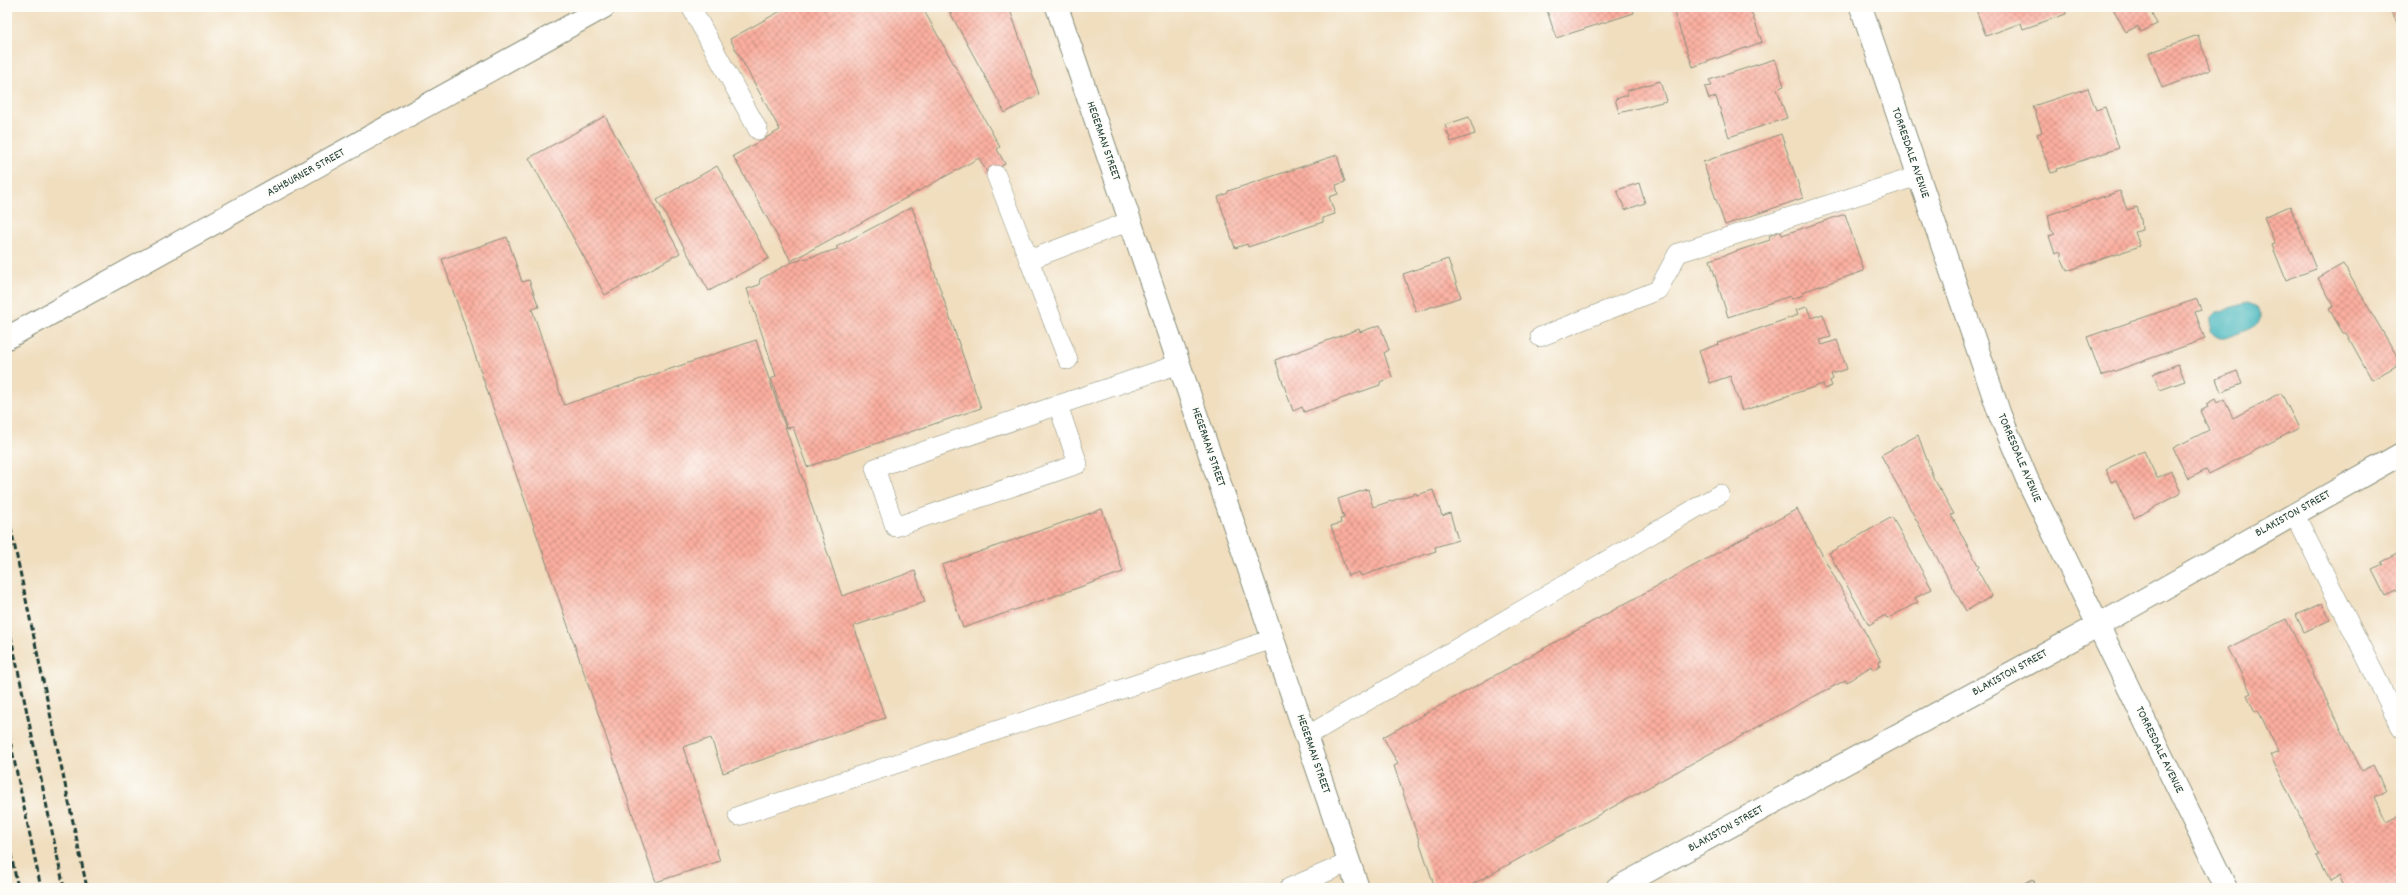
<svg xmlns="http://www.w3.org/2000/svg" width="2408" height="895" viewBox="0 0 2408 895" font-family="Dekko,sans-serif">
	<defs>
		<pattern id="building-cross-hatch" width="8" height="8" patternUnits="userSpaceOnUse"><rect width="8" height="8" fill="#fbae9f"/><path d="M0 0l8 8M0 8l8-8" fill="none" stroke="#cb8f82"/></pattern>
	</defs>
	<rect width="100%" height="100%" fill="#fdfcf7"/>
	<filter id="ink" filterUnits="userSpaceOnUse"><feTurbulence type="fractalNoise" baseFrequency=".025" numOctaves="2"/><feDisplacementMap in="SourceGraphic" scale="8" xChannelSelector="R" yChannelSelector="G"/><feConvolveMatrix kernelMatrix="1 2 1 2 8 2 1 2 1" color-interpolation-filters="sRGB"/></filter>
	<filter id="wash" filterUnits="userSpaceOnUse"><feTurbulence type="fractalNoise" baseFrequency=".012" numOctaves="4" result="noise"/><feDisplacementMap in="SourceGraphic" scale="16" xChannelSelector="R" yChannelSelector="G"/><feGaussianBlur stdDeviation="0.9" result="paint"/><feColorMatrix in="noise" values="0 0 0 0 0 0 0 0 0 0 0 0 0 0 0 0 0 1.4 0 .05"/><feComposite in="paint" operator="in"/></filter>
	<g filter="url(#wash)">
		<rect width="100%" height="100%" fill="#f0debf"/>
		<path fill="#48b8be" stroke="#347a79" d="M2248 303 2258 307C2266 323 2252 328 2239 333 2235 334 2229 338 2224 338 2218 339 2214 335 2210 331L2211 317 2216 312Z"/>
		<g id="blocks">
			<path fill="url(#building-cross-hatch)" d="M788 7H922L1000 147 997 149 1005 164 988 174 979 158 791 261 733 156 780 130 730 39Z
				M947 7H1009L1039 94 1005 113Z
				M1546 7H1632L1634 13 1556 38Z
				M1672 7H1761L1751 11 1762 42 1693 67Z
				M1975 7H2064L2066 14 2023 29 2021 23 1986 36Z
				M2112 7H2149L2157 24 2141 32 2138 26 2126 32Z
				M2343 7H2351L2345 11Z
				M2365 7H2377L2368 12Z
				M2388 7H2401V22L2398 24Z
				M2198 35 2210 70 2162 88 2149 53Z
				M1775 59 1784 86 1777 89 1787 118 1729 137 1716 97 1709 99 1705 87 1712 86 1709 80Z
				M1660 81 1666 101 1619 113 1615 99 1628 95 1626 91Z
				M2088 88 2096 110 2105 107 2119 148 2057 169 2058 171 2051 173 2037 134 2042 132 2033 106Z
				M605 116 680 253 605 295 529 158Z
				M1469 117 1475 134 1451 142 1445 125Z
				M1781 134 1803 198 1725 225 1703 162Z
				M1337 155 1345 182 1336 185 1338 194 1329 197 1335 214 1323 218V222L1248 247 1247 244 1235 248 1218 197 1228 193V191Z
				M717 166 769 258 709 291 657 200Z
				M1639 183 1645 203 1625 210 1617 190Z
				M2120 191 2127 210 2137 207 2141 219 2142 230 2135 232 2140 246 2067 271 2061 258V252L2055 254 2049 236 2055 234 2051 230 2048 215Z
				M2290 206 2316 269 2286 280 2272 245 2275 244 2264 217Z
				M912 207 981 408 807 467 793 427 787 428 771 379 776 376 747 289 759 285 760 279 790 263 838 249 836 247Z
				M1845 214 1864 271 1802 292 1804 295 1791 299 1790 296 1728 317 1710 260 1770 240 1769 236 1781 231 1782 235Z
				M507 237 522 282 529 280 539 307 532 309 564 405 756 340 842 596 915 571 925 602 854 626 885 718 723 773 711 738 683 747 720 861 656 882 442 259Z
				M1448 259 1461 297 1416 312 1403 274Z
				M2343 264 2401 363 2372 380 2346 333H2343L2329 309 2334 306 2318 278Z
				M2197 299 2201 310 2195 312 2205 339 2101 376 2087 337Z
				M1807 307 1811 318 1823 314 1831 337 1820 340 1822 345 1837 340 1847 369 1831 374 1833 379 1830 381 1832 386 1824 389 1823 384 1742 411 1730 376 1710 383 1699 351 1719 344 1718 343 1798 315 1796 310Z
				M1380 325 1389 350 1384 353 1392 377 1380 382V385L1304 412 1302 407 1293 411 1275 360 1359 329 1360 332Z
				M2178 364 2185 381 2160 390 2153 374Z
				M2237 371 2242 384 2221 392 2216 379Z
				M2281 393 2299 428 2209 474 2206 470 2188 479 2173 448 2209 430 2200 411 2208 407 2206 404 2215 399 2217 403 2224 399 2233 418Z
				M1918 435 1933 477 1954 514 1951 515 1979 567 1977 569 1992 596 1966 611 1881 455Z
				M2144 451 2157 478 2171 471 2181 493 2134 518 2116 480 2111 482 2106 469Z
				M1368 489 1373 507 1416 493 1417 495 1433 490 1442 516 1450 513 1458 540 1435 547 1436 551 1361 576 1359 572 1348 576 1331 526 1341 523 1340 519 1344 518 1338 499Z
				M1102 509 1123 572 963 628 942 565Z
				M1797 509 1881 661 1879 662 1880 665 1873 670 1871 666 1847 682 1846 680 1805 701 1466 888H1435L1394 766 1398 764 1383 737Z
				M1892 517 1932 589 1915 598 1918 602 1887 619 1885 615 1869 625 1829 553Z
				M2401 552V601L2396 591 2385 596 2372 570 2383 565 2381 562Z
				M2322 603 2330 620 2304 632 2296 615Z
				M2286 619 2362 771 2373 765 2386 791 2375 797 2387 822 2401 815V845L2397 847 2401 855V888H2344L2338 876 2329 881 2316 856 2319 855 2270 755 2278 751 2258 710 2255 712 2247 695 2251 693 2228 648Z
				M2033 879 2037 888H2015Z"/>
		</g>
	</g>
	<g filter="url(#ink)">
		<use href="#blocks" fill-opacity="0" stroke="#888e7a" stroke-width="1"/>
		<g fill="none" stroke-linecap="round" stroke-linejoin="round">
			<defs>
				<path id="service" d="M691 7 758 130
					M996 175 1029 260
					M1540 337 1658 290 1678 253 1918 176
					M1068 360 1029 260 1130 221
					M1058 405 875 468 895 527 1078 464 1058 405 1179 364
					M2294 513 2401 727
					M1307 736 1720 494
					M738 816 1273 639
					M1289 888 1350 862"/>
				<path id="minor" d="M1057 7 1358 888
					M7 338 604 7
					M1617 888 2099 625 2401 454"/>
				<path id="tertiary" d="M1861 7 2000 415 2027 479 2226 888"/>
			</defs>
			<use href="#service" stroke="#888e7a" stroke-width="20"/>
			<use href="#minor" stroke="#888e7a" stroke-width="24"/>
			<use href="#tertiary" stroke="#888e7a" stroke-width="24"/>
			<use href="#service" stroke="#fff" stroke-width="19"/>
			<use href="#minor" stroke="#fff" stroke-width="22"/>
			<use href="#tertiary" stroke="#fff" stroke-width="22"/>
			<path stroke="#1f3d34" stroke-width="3" stroke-dasharray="6 3" stroke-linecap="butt" d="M7 510 87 888
				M7 618 64 888
				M7 726 41 888
				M7 836 18 888"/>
		</g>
	</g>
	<g text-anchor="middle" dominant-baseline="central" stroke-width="3" stroke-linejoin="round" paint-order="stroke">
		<g font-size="12" fill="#1f3d34" stroke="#fdfcf7">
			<text transform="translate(1103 141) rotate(71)">HEGERMAN STREET</text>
			<text transform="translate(1910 153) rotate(71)">TORRESDALE AVENUE</text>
			<text transform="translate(306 173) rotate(-29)">ASHBURNER STREET</text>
			<text transform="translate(1208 447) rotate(71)">HEGERMAN STREET</text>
			<text transform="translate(2019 458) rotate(67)">TORRESDALE AVENUE</text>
			<text transform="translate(2293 514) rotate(-29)">BLAKISTON STREET</text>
			<text transform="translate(2010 673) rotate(-29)">BLAKISTON STREET</text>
			<text transform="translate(2159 750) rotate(64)">TORRESDALE AVENUE</text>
			<text transform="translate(1313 754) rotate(71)">HEGERMAN STREET</text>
			<text transform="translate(1726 829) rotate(-29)">BLAKISTON STREET</text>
		</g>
	</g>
	<rect width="2408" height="895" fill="none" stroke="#fdfcf7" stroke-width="24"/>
</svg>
